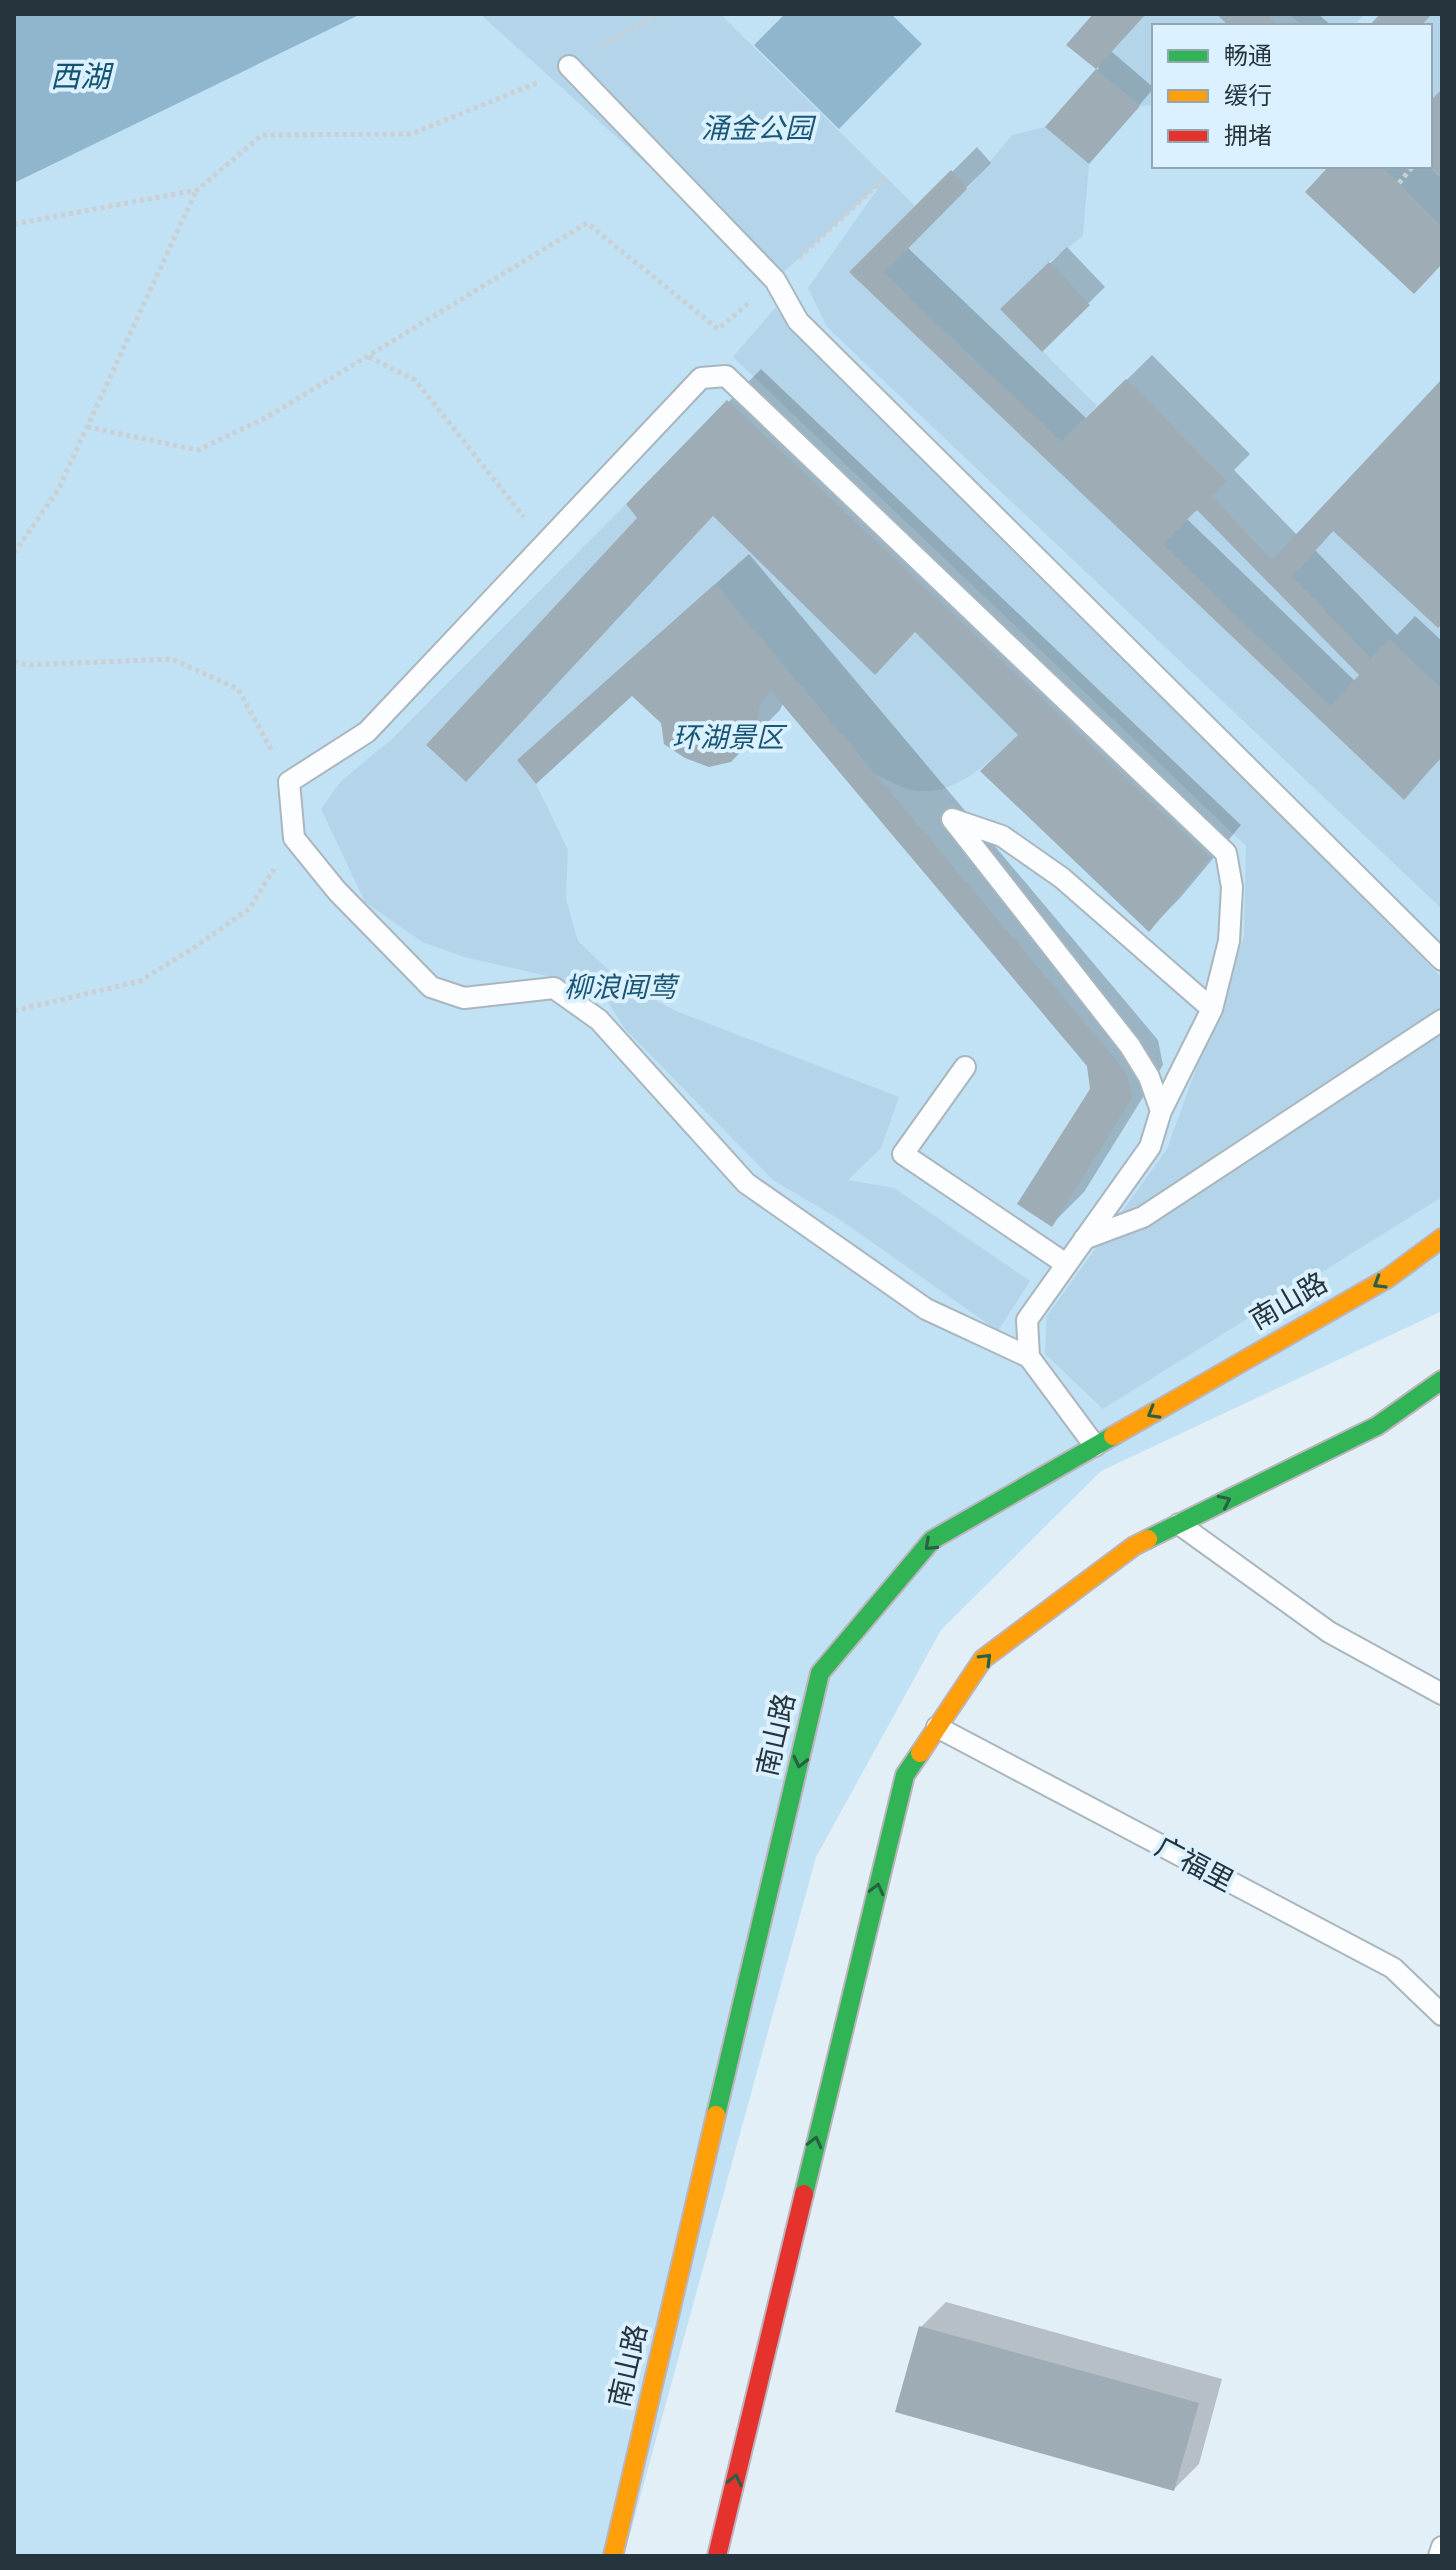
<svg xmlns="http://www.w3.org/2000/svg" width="1456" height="2570" viewBox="0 0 1456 2570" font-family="Spectral,'Noto Sans SC',serif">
	<rect width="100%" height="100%" fill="#e3eff7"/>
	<path fill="#c1e1f5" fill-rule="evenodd" d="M14 14H1442V1311L1101 1471 941 1630 816 1857 624 2556H14ZM1154 26H1430V166H1154Z"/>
	<path fill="#b4d5e9" d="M480 14H720L915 206 849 272 1404 799 1442 756V909L827 327 808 288 883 181 775 280Z
		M1146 14H1216L1229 26H1154V105L1140 106 1096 69Z
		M1289 14H1365L1354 26H1303Z
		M1432 14H1442V89L1430 101V26H1421Z
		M1045 127 1089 164 1083 236 1049 262 1001 309 1097 406 1061 442 884 273 967 189 1012 135Z
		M1381 166H1428L1442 179V227Z
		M775 308 1442 978V1197L1103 1409 1045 1354 1047 1316 1167 1149 1244 937 1246 846 733 357Z
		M626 504 637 518 426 746 466 782 713 516 875 675 915 632 1018 735C988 763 950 803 904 788 895 784 885 779 876 775L715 584 517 760 536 784 568 850 566 899 578 941 619 980 676 1011 899 1097 881 1148 848 1180 894 1188 1030 1281 998 1331 839 1219 773 1180 625 1029 608 1002 561 979 464 957 422 942 365 902 321 809 340 782 393 738Z
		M1197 510 1359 675 1330 706 1162 544Z
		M1333 531 1438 628 1442 624V689L1389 640 1371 659 1292 577Z"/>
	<path fill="#90b6ce" d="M14 14H361L14 183Z
		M785 14H891L922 44 839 129 754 45Z"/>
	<path fill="#0003" fill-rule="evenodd" d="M1095 14H1145L1111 51 1154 88 1105 145 1048 127 1099 68 1069 45Z
		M1219 14H1318L1332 26H1232Z
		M1442 91V264L1332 166H1430V103Z
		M977 147 991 163 907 247 1087 419 1152 355 1250 454 1234 470 1298 536 1442 382V621L1334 530 1315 550 1397 635 1415 616 1442 641V757L1404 797 852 272ZM1197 507 1362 675 1356 682 1186 518Z
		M1067 247 1105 287 1042 349 1003 309Z
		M761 369 1241 825 1180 898 1149 930 1020 734 916 631 714 515 640 518 628 504Z
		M749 554 1158 1040 1163 1065 1084 1192 1052 1224 1092 1090 1089 1065 783 703 780 710 730 760 663 722 632 694 520 760 552 729Z
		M946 2302 1222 2379 1199 2464 1174 2489 921 2327Z"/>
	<path fill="#9dacb5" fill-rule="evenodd" d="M1093 14H1146L1096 69 1066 45Z
		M1216 14H1266L1279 26H1229Z
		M1380 14H1432L1421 26H1369Z
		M1096 69 1140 106 1089 164 1045 127Z
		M1442 89V177L1430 165V101Z
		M1329 166H1381L1442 227V264L1414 294 1305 192Z
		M951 170 967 189 884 273 1061 442 1126 379 1226 481 1211 496 1272 560 1442 379V624L1438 628 1333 531 1292 577 1371 659 1389 639 1442 689V756L1404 800 849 272ZM1197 510 1359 675 1330 706 1162 544Z
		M1049 262 1090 305 1042 352 1000 309Z
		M727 400 1210 858 1149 932 980 771 1018 735 915 632 875 675 713 516 466 782 426 745 637 518 626 504Z
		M715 584 1127 1073 1132 1098 1052 1227 1017 1204 1090 1089 1087 1066 771 691 760 704 756 729 748 744 731 762 709 767 685 758 664 744 661 723 632 696 536 784 517 760Z
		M919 2326 1199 2403 1174 2491 895 2412Z"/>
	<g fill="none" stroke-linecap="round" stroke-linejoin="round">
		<defs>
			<path id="lane" d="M569 66 775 280 798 321 1442 960
				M965 1067 903 1154 1066 1264
				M1084 1239 1143 1217 1442 1020
				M1029 1357 926 1309 746 1183 599 1020 554 988 464 998 431 987 337 891 294 838 289 782 367 732 701 378 726 376 1226 853 1232 887 1229 941 1212 1009 1161 1111
				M1095 1446 1029 1357 1027 1320 1150 1147 1161 1111 1149 1077 1130 1046 952 819 1002 836 1062 878 1212 1009
				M1179 1524 1329 1632 1442 1694
				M937 1727 1393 1968 1442 2015
				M1439 2556 1442 2547"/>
			<path id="fast" d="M1148 1539 1377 1426 1442 1380
				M716 2115 820 1673 932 1540 1113 1436
				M804 2194 905 1775 920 1753"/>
			<path id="slow" d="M1113 1436 1388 1278 1442 1238
				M920 1753 983 1659 1134 1546 1148 1539
				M613 2556 716 2115"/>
			<path id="jam" d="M717 2556 804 2194"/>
		</defs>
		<use href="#lane" stroke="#aab6bd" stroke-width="24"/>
		<use href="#fast" stroke="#bcb4bd" stroke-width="22"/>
		<use href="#slow" stroke="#bcb4bd" stroke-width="22"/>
		<use href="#jam" stroke="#bcb4bd" stroke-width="22"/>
		<path stroke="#cacfd2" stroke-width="5" stroke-dasharray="4 4" stroke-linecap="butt" d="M600 48 658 14
			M1399 183 1413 166
			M14 224 197 190 262 135 411 134 539 82
			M799 258 886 177
			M369 357 415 380 524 517
			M87 427 198 450 269 416 587 223 718 329 750 302
			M14 553 58 490 196 191
			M14 662 27 665 172 659 238 689 273 753
			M14 1011 140 981 195 947 250 908 274 869"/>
		<use href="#lane" stroke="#fbfdfe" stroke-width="20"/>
		<use href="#fast" stroke="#30b455" stroke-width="18"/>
		<use href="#slow" stroke="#ff9f0a" stroke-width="18"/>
		<use href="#jam" stroke="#e5322d" stroke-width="18"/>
	</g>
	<defs><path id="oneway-chevron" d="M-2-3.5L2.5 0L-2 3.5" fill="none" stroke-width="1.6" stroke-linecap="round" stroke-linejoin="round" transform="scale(2)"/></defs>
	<g stroke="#2a6145">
		<use href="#oneway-chevron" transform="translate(1379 1283) rotate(149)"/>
		<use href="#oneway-chevron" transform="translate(1153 1413) rotate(150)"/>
		<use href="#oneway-chevron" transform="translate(1225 1501) rotate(-26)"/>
		<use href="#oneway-chevron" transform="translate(930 1545) rotate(137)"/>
		<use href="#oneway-chevron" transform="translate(986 1659) rotate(-45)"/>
		<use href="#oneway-chevron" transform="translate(800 1762) rotate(103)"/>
		<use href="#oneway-chevron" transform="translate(877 1889) rotate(-76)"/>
		<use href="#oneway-chevron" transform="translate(815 2142) rotate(-76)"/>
		<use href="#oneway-chevron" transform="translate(735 2480) rotate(-77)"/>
	</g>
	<g text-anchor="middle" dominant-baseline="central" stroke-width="8" stroke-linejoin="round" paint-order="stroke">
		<g font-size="28" font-style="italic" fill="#1a5676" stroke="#dbf1ff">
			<text x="757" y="129">涌金公园</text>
			<text x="728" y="738">环湖景区</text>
			<text x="620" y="988">柳浪闻莺</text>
		</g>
		<g font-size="28" fill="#26343d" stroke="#dbf1ff">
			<text transform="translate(1289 1302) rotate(-30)">南山路</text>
			<text transform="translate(777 1735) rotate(-77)">南山路</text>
			<text transform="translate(1194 1865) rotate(28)">广福里</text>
			<text transform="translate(629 2366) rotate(-77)">南山路</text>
		</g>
		<g font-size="30" font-style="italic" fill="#155372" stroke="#dbf1ff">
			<text x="80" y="78">西湖</text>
		</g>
	</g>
	<rect width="1456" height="2570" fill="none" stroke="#26343d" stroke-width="32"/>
	<rect x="1152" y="24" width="280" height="144" fill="#dbf1ff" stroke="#93a5b1" stroke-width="2"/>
	<rect x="1168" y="50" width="40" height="12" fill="#30b455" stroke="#93a5b1" stroke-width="2"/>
	<text x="1224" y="64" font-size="24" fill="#26343d">畅通</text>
	<rect x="1168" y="90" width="40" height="12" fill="#ff9f0a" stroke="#93a5b1" stroke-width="2"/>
	<text x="1224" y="104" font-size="24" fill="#26343d">缓行</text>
	<rect x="1168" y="130" width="40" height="12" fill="#e5322d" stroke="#93a5b1" stroke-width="2"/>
	<text x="1224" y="144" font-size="24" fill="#26343d">拥堵</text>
</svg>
